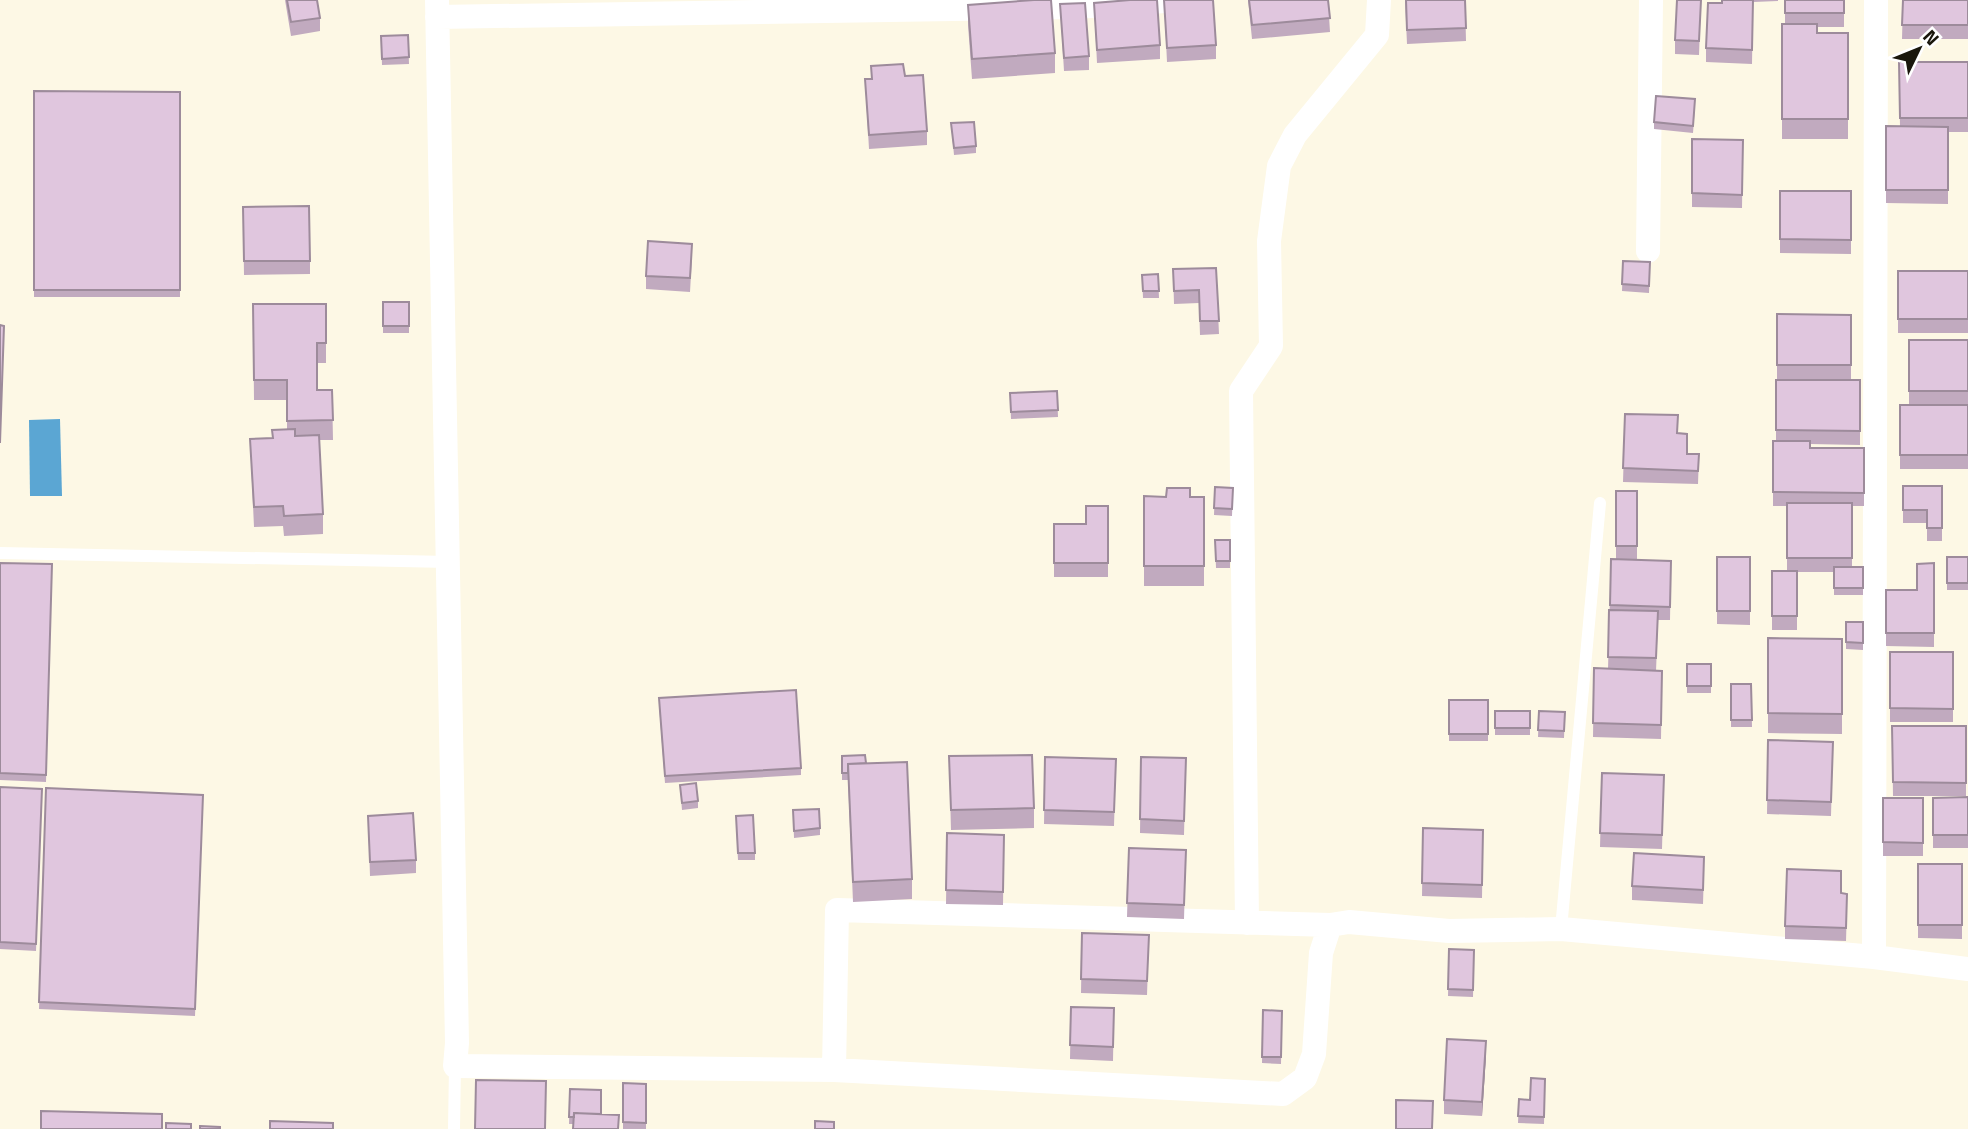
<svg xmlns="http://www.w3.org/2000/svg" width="1968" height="1129" viewBox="0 0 1968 1129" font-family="'Titillium Web',sans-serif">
	<rect width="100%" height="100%" fill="#fdf8e5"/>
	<path fill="#5ba6d3" d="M60 419 62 496H30L29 420Z"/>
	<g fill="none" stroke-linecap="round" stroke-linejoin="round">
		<path stroke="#fff" stroke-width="12" d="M0 553 449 562
			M1561 929 1600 503
			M454 1129 455 1066"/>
		<path stroke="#fff" stroke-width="24" d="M437 0 457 1043 455 1066 834 1070 1283 1094 1305 1078 1314 1054 1321 953 1330 925 1349 922 1449 931 1561 929 1874 957 1968 969
			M437 17 1076 7 1180 0
			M1648 251 1651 0
			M1247 923 1241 391 1271 346 1269 241 1279 166 1295 135 1377 35 1379 0
			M1874 957 1876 0
			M834 1070 837 910 1330 925"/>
	</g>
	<path fill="#c1aabf" d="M285 0H317L320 18V31L291 36Z
		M1164 0 1216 45V59L1167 62Z
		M1248 0H1328L1330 32 1252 39Z
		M1405 0H1465L1466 41 1407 44Z
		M1701 0 1699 55 1675 54V40Z
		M1722 0H1778V1L1753 2 1752 64 1706 62V48Z
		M1785 0H1844V27H1817V33H1848V139H1782V24H1785Z
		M1903 0H1968V39H1902Z
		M1094 3 1160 45V59L1097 63Z
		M1060 4 1089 56V70L1064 71Z
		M968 5 1055 53V73L972 79 968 25Z
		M408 35 409 64 382 65 381 36Z
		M1899 62H1968V132H1948V204L1886 203V126L1900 127Z
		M871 66 905 76 927 131V145L869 149 865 79H871Z
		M34 91 180 92V297H34Z
		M1695 106 1693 133 1654 129V122Z
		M951 123 976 146V153L954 155Z
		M1743 140 1742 208 1692 207V193Z
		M1780 191H1851V254L1780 253Z
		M243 207 310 261V274L244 275Z
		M692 257 690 292 646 289V276Z
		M1623 261 1650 262 1649 293 1622 291Z
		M1216 268 1219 334 1200 335 1199 303 1174 304 1173 269Z
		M1898 271H1968V333H1898Z
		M1158 274 1159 298H1143L1142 275Z
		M383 302H409V333H383Z
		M253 304H326V363H317V390H332L333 440H319L323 514V534L284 536 283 526 254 527 250 439 272 438 287 430V400H254Z
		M1777 314 1851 315V379H1777Z
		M1909 340H1968V469H1900V405H1909Z
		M1776 380H1860V445L1810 444V448H1864V506H1852V567H1863V595H1834V572H1797V630H1772V571H1787V506H1773V441H1776Z
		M1057 391 1058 417 1011 419 1010 393Z
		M1625 414 1678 433 1687 454H1699L1698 484 1623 482Z
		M1903 486H1942V541H1927V523H1903Z
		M1215 487 1233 488 1232 516 1214 515Z
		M1616 491H1637V559L1622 560 1671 561 1670 620H1658L1656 671H1662L1661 739 1593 737 1594 668 1608 669 1611 559H1616Z
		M1144 496 1204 497V586H1144Z
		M1108 506V577H1054V524H1086Z
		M1215 540H1230V568H1216Z
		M1717 557H1750V625L1717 624Z
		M1947 557H1968V590H1947Z
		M0 563 52 564 46 782 0 780Z
		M1934 563V647L1886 646V590H1917Z
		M1846 622H1863V650L1846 649Z
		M1768 638 1842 639V734L1768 733Z
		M1890 652H1953V722H1890Z
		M1687 664H1711V693H1687Z
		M1731 684H1751L1752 727H1731Z
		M1449 700H1488V741H1449Z
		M659 705 801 768V775L665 783Z
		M1495 711H1530V735H1495Z
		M1539 711 1565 712 1564 738 1538 737Z
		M1892 726H1966V796H1893Z
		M1768 740 1833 742 1831 816 1767 814Z
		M842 756 866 763 912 879V899L853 902 848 780H842Z
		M949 756 1034 808V828L951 830Z
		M1045 757 1116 759 1114 826 1044 824Z
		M1141 757 1186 758 1184 835 1140 833Z
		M1602 773 1664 775 1662 849 1600 847Z
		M680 785 698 801V808L682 810Z
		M0 787 42 789 36 951 0 949Z
		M46 788 203 795 195 1016 39 1009Z
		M1968 797V848H1933V798Z
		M1883 798H1923V856H1883Z
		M793 810 820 828V835L794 838Z
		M368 816 416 860V873L370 876Z
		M736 823 755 853V860H738Z
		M1423 828 1483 830 1482 898 1422 896Z
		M947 833 1004 835 1003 905 946 904Z
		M1129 848 1186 850 1184 919 1127 917Z
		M1918 864H1962V939L1918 938Z
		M1704 870 1703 904 1632 900V886Z
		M1841 893 1847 907 1846 941 1785 939V926Z
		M1082 933 1149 935 1147 995 1081 993Z
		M1449 949 1474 950 1473 997 1448 996Z
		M1071 1007 1114 1008 1113 1061 1070 1059Z
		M1263 1010 1282 1011 1281 1064 1262 1063Z
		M1486 1055 1482 1116 1444 1114V1100Z
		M1545 1079 1544 1124 1518 1123 1519 1099 1530 1100Z
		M623 1083 646 1084V1129H623Z
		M570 1089 601 1090 573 1124H569Z"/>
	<path fill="#9d8b9b" d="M1486 1041V1055L1482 1116V1102Z"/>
	<path fill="#e0c6de" stroke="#9d8b9b" stroke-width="2" d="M287 0H317L320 18 291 22Z
		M1034 0H1051L1055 53 972 59 968 5Z
		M1130 0H1157L1160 45 1097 50 1094 3Z
		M1164 0H1213L1216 45 1167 48Z
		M1249 0H1328L1330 18 1252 25Z
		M1406 0H1465L1466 28 1407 30Z
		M1677 0H1701L1699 41 1675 40Z
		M1722 0H1753L1752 50 1706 48 1708 3H1722Z
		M1785 0H1844V13H1785Z
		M1903 0H1968V25H1902Z
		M1085 3 1089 56 1064 58 1060 4Z
		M1782 24H1817V33H1848V119H1782Z
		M408 35 409 57 382 59 381 36Z
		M1899 62H1968V118H1900Z
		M903 64 905 76 923 75 927 131 869 135 865 79H872L871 66Z
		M34 91 180 92V290H34Z
		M1656 96 1695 99 1693 126 1654 122Z
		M974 122 976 146 954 148 951 123Z
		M1886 126 1948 127V190H1886Z
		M1692 139 1743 140 1742 195 1692 193Z
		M1780 191H1851V240L1780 239Z
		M309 206 310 261H244L243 207Z
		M648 241 692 244 690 278 646 276Z
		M1623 261 1650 262 1649 286 1622 284Z
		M1216 268 1219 321H1200L1199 290 1174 291 1173 269Z
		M1898 271H1968V319H1898Z
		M1158 274 1159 291H1143L1142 275Z
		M383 302H409V326H383Z
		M253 304H326V343H317V390H332L333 420 287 421V380H254Z
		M1777 314 1851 315V365H1777Z
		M0 325 4 326 0 443Z
		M1909 340H1968V391H1909Z
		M1776 380H1860V431L1776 430Z
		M1057 391 1058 410 1011 412 1010 393Z
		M1900 405H1968V455H1900Z
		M1625 414 1678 415 1677 433 1687 434V454H1699L1698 471 1623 468Z
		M295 429V436L319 435 323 514 284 516 283 506 254 507 250 439 273 438 272 430Z
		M1773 441H1810V448H1864V493L1773 492Z
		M1903 486H1942V528H1927V510H1903Z
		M1215 487 1233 488 1232 509 1214 508Z
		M1167 488H1190V497H1204V566H1144V496L1166 497Z
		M1616 491H1637V546H1616Z
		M1787 503H1852V558H1787Z
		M1086 506H1108V563H1054V524H1086Z
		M1215 540H1230V561H1216Z
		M1717 557H1750V611H1717Z
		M1947 557H1968V583H1947Z
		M1611 559 1671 561 1670 607 1610 605Z
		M0 563 52 564 46 775 0 773Z
		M1934 563V633H1886V590H1917V564Z
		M1834 567H1863V588H1834Z
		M1772 571H1797V616H1772Z
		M1609 610 1658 611 1656 658 1608 657Z
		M1846 622H1863V643L1846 642Z
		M1768 638 1842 639V714L1768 713Z
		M1890 652H1953V709L1890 708Z
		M1687 664H1711V686H1687Z
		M1594 668 1662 671 1661 725 1593 723Z
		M1731 684H1751L1752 720H1731Z
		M796 690 801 768 665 776 659 698Z
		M1449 700H1488V734H1449Z
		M1495 711H1530V728H1495Z
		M1539 711 1565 712 1564 731 1538 730Z
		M1892 726H1966V783L1893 782Z
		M1768 740 1833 742 1831 802 1767 800Z
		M865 755 866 763 848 764V773H842V756Z
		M1032 755 1034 808 951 810 949 756Z
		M1045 757 1116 759 1114 812 1044 810Z
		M1141 757 1186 758 1184 821 1140 819Z
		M907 762 912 879 853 882 848 764Z
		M1602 773 1664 775 1662 835 1600 833Z
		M696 783 698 801 682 803 680 785Z
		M0 787 42 789 36 944 0 942Z
		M46 788 203 795 195 1009 39 1002Z
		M1968 797V835H1933V798Z
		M1883 798H1923V843L1883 842Z
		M819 809 820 828 794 831 793 810Z
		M413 813 416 860 370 862 368 816Z
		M753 815 755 853H738L736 816Z
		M1423 828 1483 830 1482 885 1422 883Z
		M947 833 1004 835 1003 892 946 890Z
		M1129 848 1186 850 1184 905 1127 903Z
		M1634 853 1704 857 1703 890 1632 886Z
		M1918 864H1962V925H1918Z
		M1787 869 1841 871V893L1847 894 1846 928 1785 926Z
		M1082 933 1149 935 1147 981 1081 979Z
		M1449 949 1474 950 1473 990 1448 989Z
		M1071 1007 1114 1008 1113 1047 1070 1045Z
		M1263 1010 1282 1011 1281 1057H1262Z
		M1447 1039 1486 1041 1482 1102 1444 1100Z
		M1531 1078 1545 1079 1544 1117 1518 1116 1519 1099 1530 1100Z
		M476 1080 546 1081 545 1129H475Z
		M623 1083 646 1084V1123L623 1122Z
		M570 1089 601 1090V1114L574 1113V1117H569Z
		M1396 1100 1433 1101 1432 1129H1396Z
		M41 1111 162 1114V1129H41Z
		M574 1113 619 1115 618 1129H573Z
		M270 1121 333 1123V1129H270Z
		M815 1121 834 1122V1129H815Z
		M166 1123 191 1124V1129H166Z
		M200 1126 220 1127V1129H200Z"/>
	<g transform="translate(1919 49) rotate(47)" stroke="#ffffff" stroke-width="5" paint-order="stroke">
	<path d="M0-5L12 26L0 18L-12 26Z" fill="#1a170c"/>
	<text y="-10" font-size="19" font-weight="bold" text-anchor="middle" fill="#1a170c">N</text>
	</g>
</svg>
